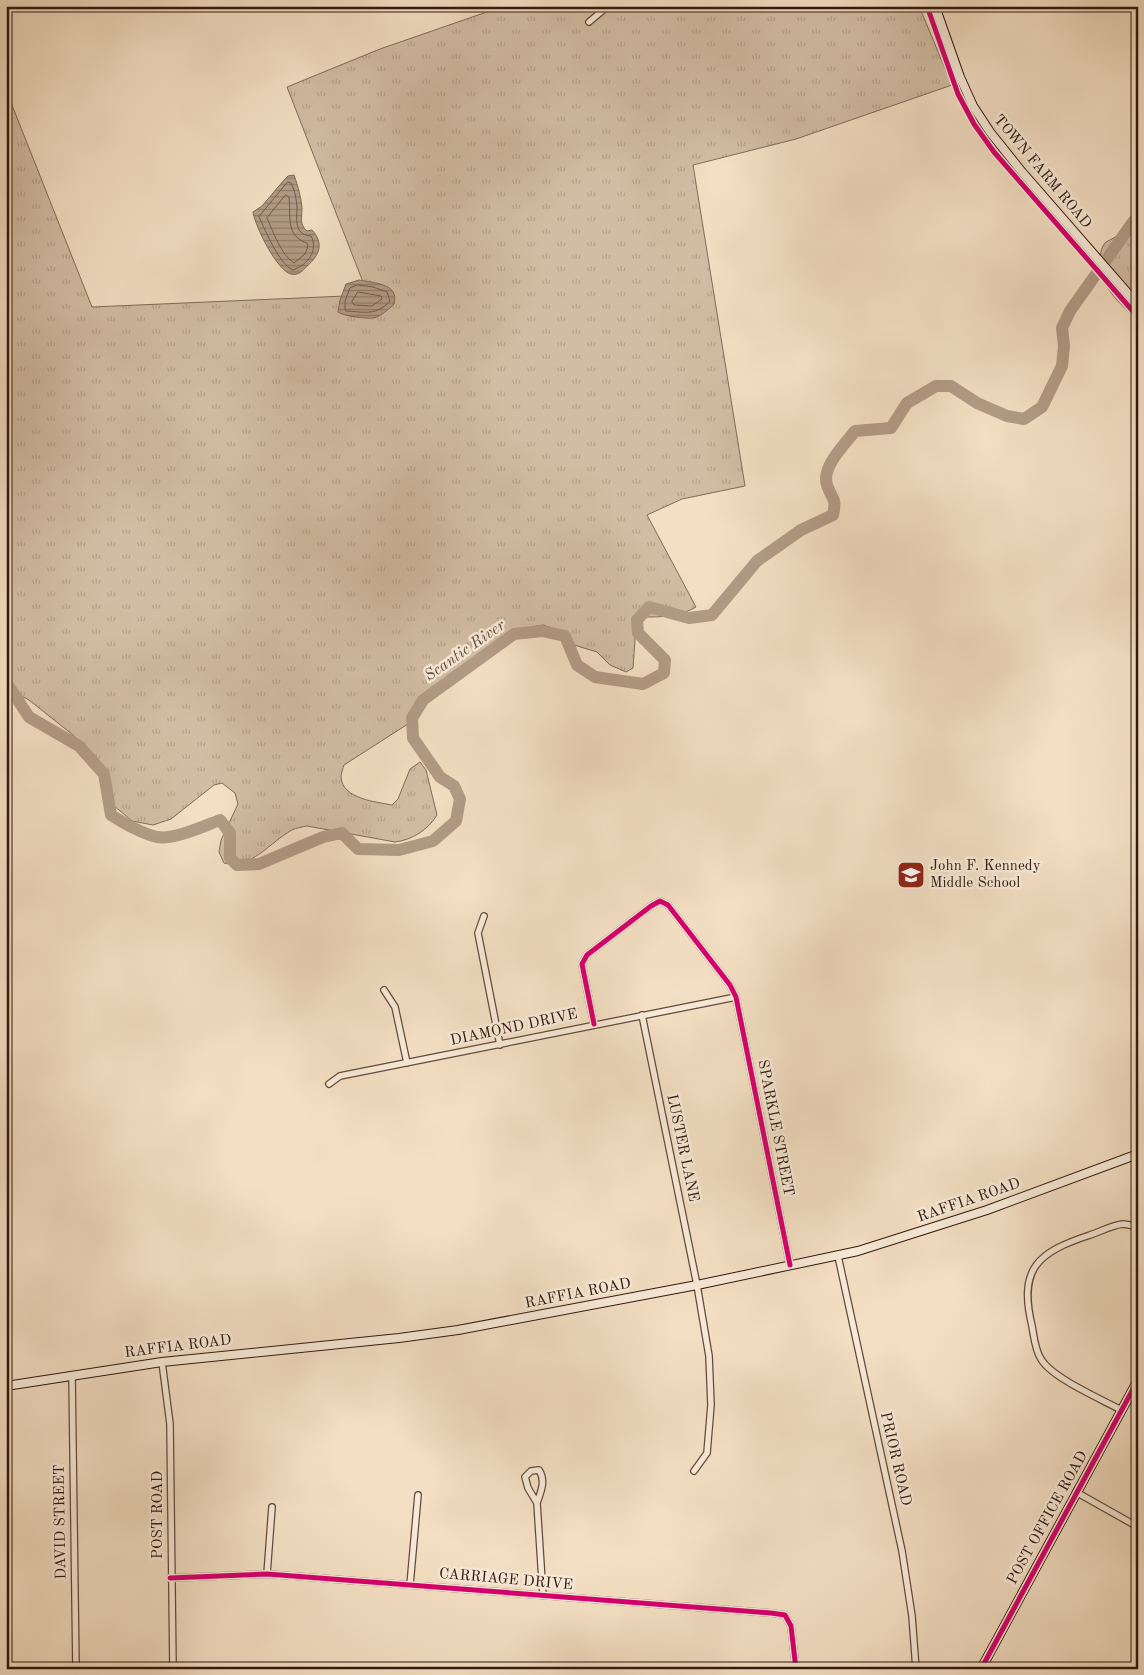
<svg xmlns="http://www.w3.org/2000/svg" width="1144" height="1675" viewBox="0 0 1144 1675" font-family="'Old Standard TT',serif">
	<defs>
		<pattern id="park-tufts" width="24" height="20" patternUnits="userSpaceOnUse" patternTransform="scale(1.25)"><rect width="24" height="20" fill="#d2bda4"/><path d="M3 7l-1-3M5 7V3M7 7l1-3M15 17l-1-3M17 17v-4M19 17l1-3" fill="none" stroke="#b5a28c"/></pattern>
		<pattern id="water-rules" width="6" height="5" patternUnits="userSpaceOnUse" patternTransform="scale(1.25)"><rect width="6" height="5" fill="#b29b85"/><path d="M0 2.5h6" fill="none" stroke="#917d6b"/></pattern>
	</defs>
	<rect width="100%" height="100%" fill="#f3dfc3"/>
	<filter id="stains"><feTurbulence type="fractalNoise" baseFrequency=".004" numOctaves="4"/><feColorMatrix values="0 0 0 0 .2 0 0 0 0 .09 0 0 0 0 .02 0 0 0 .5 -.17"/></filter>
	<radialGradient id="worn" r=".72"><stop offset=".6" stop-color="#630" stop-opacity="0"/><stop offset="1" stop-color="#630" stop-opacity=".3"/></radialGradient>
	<path fill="url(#park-tufts)" stroke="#826a59" d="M504 6H919L952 85 796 139 693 165 745 486 682 499 647 515 696 607C679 617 662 617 642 617L636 625 633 668 626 672 610 665 597 652 561 641 554 629 543 625 531 627 489 647 461 668 445 688 438 690 411 722 344 765C343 768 341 774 341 777 342 799 377 802 392 805L398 799 410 769 420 762 426 770 437 815C428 830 412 840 395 842L307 826C302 827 296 828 292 830 270 842 251 870 224 863L219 852 221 840 238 804 235 793 222 783 214 785 171 819 153 825 132 821 113 805 101 780 91 754 73 735 29 700 6 688V90L92 307 368 295 287 87 380 49Z
		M1138 225V321C1128 311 1115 300 1108 288 1102 276 1095 253 1106 242Z"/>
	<path fill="url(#water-rules)" stroke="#7f6755" d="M294 175C298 186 301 197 302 208 302 218 299 224 307 231L312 230C324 243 320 255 307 266 303 271 297 276 291 274 277 271 255 226 253 212L262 206 284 180 288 176Z
		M359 280C373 283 400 283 394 304 389 309 381 316 374 318 366 319 343 316 338 312L340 300 346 284Z"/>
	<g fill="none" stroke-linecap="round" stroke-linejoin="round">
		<path stroke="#725a4a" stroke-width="1" d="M288 182 291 183C295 190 297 202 297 210 296 223 296 235 311 236 319 251 307 265 293 270 278 263 266 231 259 217Z
			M286 195 289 197C291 215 285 236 307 243L308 246 305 254 294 263C281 255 273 231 267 218Z
			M358 285 373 287 387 292 390 301C376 316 365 312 346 311L345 309V301L350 288Z
			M358 292 381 296 382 299 372 306 354 305 352 302Z"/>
		<path stroke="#b29b85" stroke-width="12" d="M6 682 29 717 79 746 104 774 111 815C125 824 140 833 157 837 174 840 204 826 220 820L230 833V858L237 865 259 864 323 837 342 833 358 849 399 850 433 841 456 821 460 799 454 786 440 777 413 738 412 718 423 700 514 634 542 631 565 636 577 665 595 677 643 684 664 673 665 660 638 633 637 620 649 607 689 618 712 615 757 561 801 530 833 515C837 496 832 501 827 485 821 467 845 444 855 431L891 428 907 403 936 386H951L977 403 1007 416 1024 419 1042 407 1062 366 1064 346 1062 328 1070 311 1133 222 1138 218"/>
		<defs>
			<path id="street" d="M589 22 608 6
				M484 916 478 933 500 1045
				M384 990 395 1007 407 1063
				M642 1015 697 1285 709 1356 711 1405 707 1453 694 1471
				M594 1024 582 964 587 955 651 906 660 901 668 905 730 985 736 997 790 1265
				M329 1084 340 1076 736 997
				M838 1256 902 1551 912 1616 916 1669
				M162 1362 170 1424 173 1669
				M72 1375 76 1669
				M1121 1410C1101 1399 1052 1378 1041 1359 1035 1350 1034 1337 1032 1326 1018 1268 1038 1252 1090 1235 1100 1232 1112 1225 1123 1224 1127 1224 1133 1226 1138 1227
				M1076 1492 1138 1527
				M537 1503 528 1488 525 1477 531 1471 539 1470C546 1481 541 1491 537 1503L543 1596
				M267 1574 272 1507
				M170 1578 267 1574 771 1613 785 1615 791 1626 796 1669
				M410 1585 418 1495"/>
			<path id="secondary" d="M935 6 960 77 973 106 990 132 1022 172 1138 305
				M6 1386 162 1362 399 1338 458 1330 697 1285 858 1251 987 1210 1138 1154
				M981 1669 1138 1380"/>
		</defs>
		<use href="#street" stroke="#634a3b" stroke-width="8"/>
		<use href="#secondary" stroke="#33180e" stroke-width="10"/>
		<use href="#street" stroke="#f7ead8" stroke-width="5.5"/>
		<use href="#secondary" stroke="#f7ead8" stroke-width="8"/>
		<defs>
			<path id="cycleway" d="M927 6 958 94 974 124 994 152 1138 317
				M594 1024 582 964 587 955 651 906 660 901 668 905 730 985 736 997 790 1265
				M170 1578 267 1574 771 1613 785 1615 791 1626 796 1669
				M981 1669 1138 1380"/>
		</defs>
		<use href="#cycleway" stroke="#f7ead8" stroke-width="8"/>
		<use href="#cycleway" stroke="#d6006c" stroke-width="5"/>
	</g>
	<defs>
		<symbol id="school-square" viewBox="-11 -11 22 22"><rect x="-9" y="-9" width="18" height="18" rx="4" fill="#8f2418" stroke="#f7ead8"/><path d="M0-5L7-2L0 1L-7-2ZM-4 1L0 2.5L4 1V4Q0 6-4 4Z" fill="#fff"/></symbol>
	</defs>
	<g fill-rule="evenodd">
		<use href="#school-square" x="895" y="859" width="32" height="32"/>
	</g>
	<g text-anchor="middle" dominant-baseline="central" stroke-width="5" stroke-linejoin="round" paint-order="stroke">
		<g font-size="15" fill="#33180e" stroke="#f7ead8">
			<text transform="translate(1042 172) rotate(50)">TOWN FARM ROAD</text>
			<text transform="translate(514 1028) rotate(-12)">DIAMOND DRIVE</text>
			<text transform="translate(775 1128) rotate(79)">SPARKLE STREET</text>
			<text transform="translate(682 1148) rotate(78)">LUSTER LANE</text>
			<text transform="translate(969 1201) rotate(-19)">RAFFIA ROAD</text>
			<text transform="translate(578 1294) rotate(-11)">RAFFIA ROAD</text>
			<text transform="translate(178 1347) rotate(-7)">RAFFIA ROAD</text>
			<text transform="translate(895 1459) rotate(77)">PRIOR ROAD</text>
			<text transform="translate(158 1515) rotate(-90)">POST ROAD</text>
			<text transform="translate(1048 1518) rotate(-61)">POST OFFICE ROAD</text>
			<text transform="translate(61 1522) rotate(-91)">DAVID STREET</text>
			<text transform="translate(506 1580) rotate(5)">CARRIAGE DRIVE</text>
		</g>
		<g font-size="15" fill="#33180e" stroke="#f7ead8" text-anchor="start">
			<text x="930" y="866">John F. Kennedy<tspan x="930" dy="17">Middle School</tspan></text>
		</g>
		<g font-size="16" font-style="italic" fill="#664c3e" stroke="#f7ead8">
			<text transform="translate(465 651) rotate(-35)">Scantic River</text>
		</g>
	</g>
	<rect width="1144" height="1675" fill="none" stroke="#f3dfc3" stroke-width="25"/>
	<rect x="8" y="8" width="1129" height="1660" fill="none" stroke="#33180e" stroke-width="2.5"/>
	<rect x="12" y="12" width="1119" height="1650" fill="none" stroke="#33180e"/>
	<rect width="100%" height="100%" filter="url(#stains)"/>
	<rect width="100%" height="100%" fill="url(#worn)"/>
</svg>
